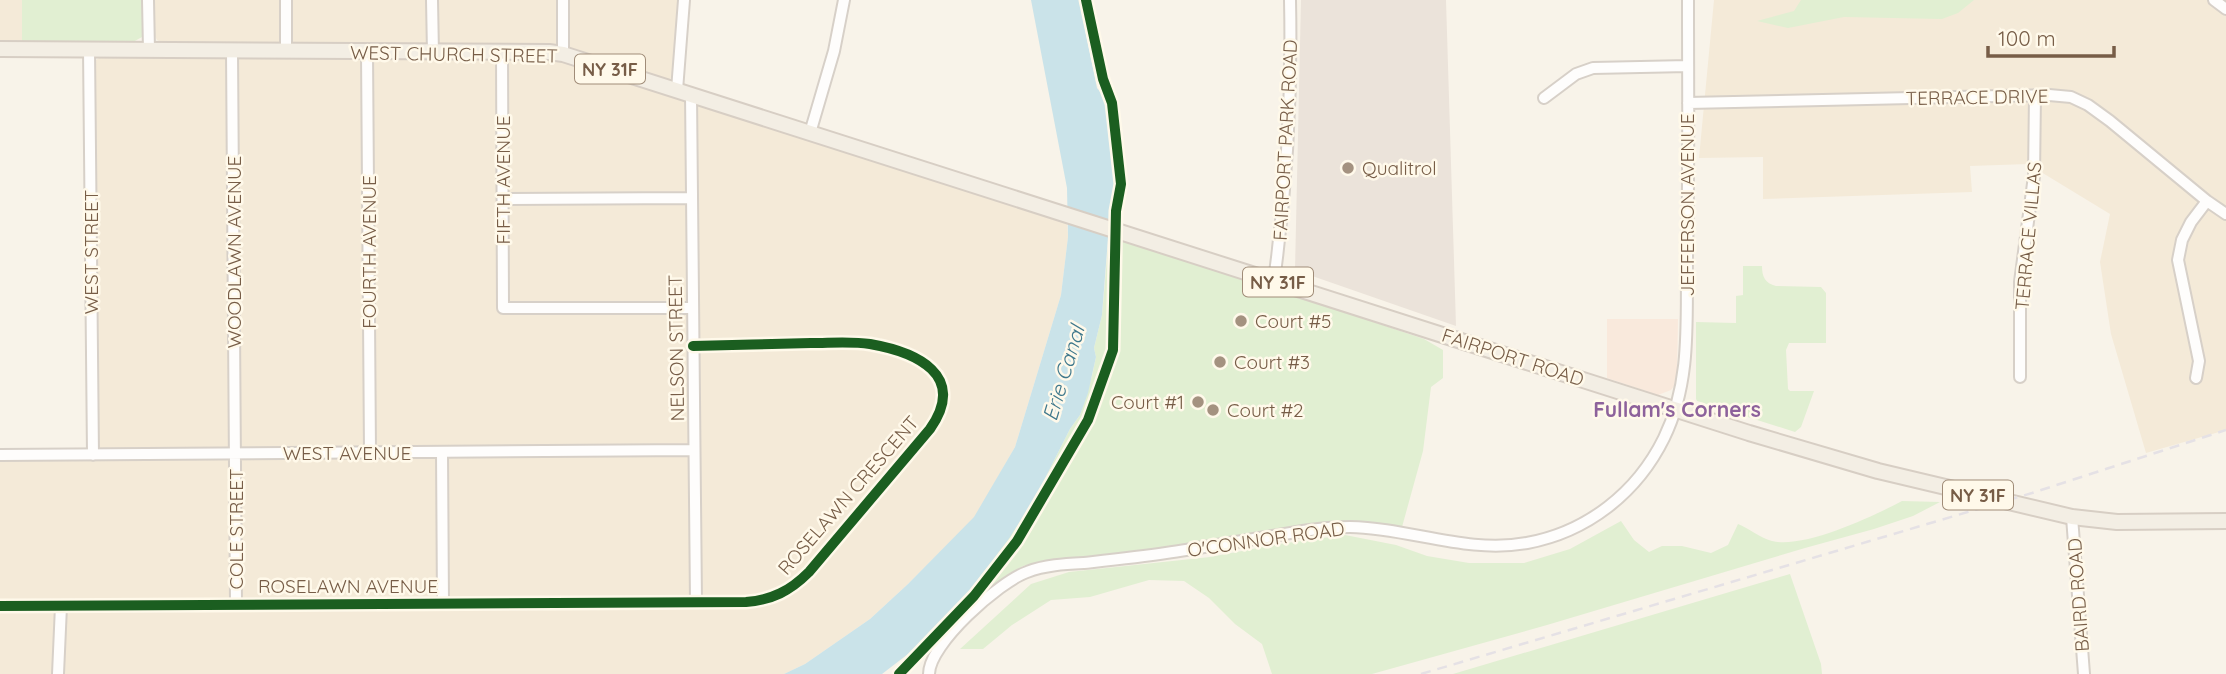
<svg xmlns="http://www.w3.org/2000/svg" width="2226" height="674" viewBox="0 0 2226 674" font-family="Quicksand,sans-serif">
	<rect width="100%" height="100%" fill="#f8f3e9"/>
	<path fill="#f4ead8" d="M0 0H22V43L0 42Z
		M153 0H680L675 74 672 78 666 80 574 51 161 42 157 40 154 34Z
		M1714 0H2226V430L2146 453 2111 334 2100 262 2110 214 2028 164 1970 166 1972 192 1763 199V157L1699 158Z
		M102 56 542 59 556 60 1067 220 1068 237 1061 295 1015 447 975 517 908 584 870 619 805 664 784 674H0V459H97L94 64 96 60Z"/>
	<path fill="#f9e9dc" d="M1607 319H1678L1677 374 1674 386 1671 390 1658 395 1607 378Z"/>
	<path fill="#ebe3da" d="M1301 0H1446L1456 326 1295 270Z"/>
	<path fill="#e1efd2" d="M22 0H142V37L133 42 22 43Z
		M1801 0H1974L1958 13 1942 19 1844 17 1788 28 1757 21 1794 11Z
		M1109 236 1276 289 1424 339 1443 350V378L1431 387 1423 451 1402 527 1357 521 1313 523 1167 548 1053 560 1023 566 1010 573 984 591 976 583 1034 500 1070 429 1080 415 1092 376 1096 357 1094 348 1102 315Z
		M1743 266H1762C1762 277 1765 283 1776 286L1821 287 1826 293V343H1789L1786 350 1788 389 1790 391H1814L1801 427 1795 432 1697 401 1696 399V322L1736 323V296L1743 295Z
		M1902 501 1940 502 1913 516 1874 529 1805 548 1547 625 1372 674H1272L1262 644 1235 624 1209 598 1184 581 1149 580 1090 597 1051 600 1012 625 983 649H960L1031 584 1069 572 1210 557 1279 544 1345 535 1396 545 1427 556 1469 563H1524L1570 549 1621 521 1634 540 1649 552 1662 546H1682L1711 553 1728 545 1738 524C1748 528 1762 539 1772 541 1804 549 1874 516 1902 501Z
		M1790 574 1821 664 1822 674H1453Z"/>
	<path fill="#cae3e9" d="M1031 0H1079L1097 88 1105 98 1116 193 1111 200 1102 315 1094 348 1096 357 1088 393 1080 415 1070 429 1034 500 1008 540 948 619 925 641 882 674H784L805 664 870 619 908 584 974 517 1015 447 1061 295 1068 237 1067 188Z"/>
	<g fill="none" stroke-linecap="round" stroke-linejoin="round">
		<defs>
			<path id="minor" d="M148 0 149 50
				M286 0V51
				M432 0 433 53
				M563 0V54
				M2214 0 2226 9
				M89 49 93 455
				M232 51 236 605
				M367 52 370 452
				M502 52 503 308H693
				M677 90 684 0
				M691 94 696 602
				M1544 98 1576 74 1593 68 1688 66
				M1688 103 2049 95 2071 97 2088 105 2110 121 2207 201 2226 214
				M810 133 834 51 844 0
				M503 199 691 198
				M1274 280C1287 187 1292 94 1290 0
				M2020 377V282L2034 176 2035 95
				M2196 378 2199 361 2178 260 2182 240 2191 222 2207 201
				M442 452 443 603
				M0 455 694 450
				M2072 517 2084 674
				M0 606 746 602C772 600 790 591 809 572L930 429C968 375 916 352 870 344 851 341 830 343 811 343 772 344 732 345 693 346
				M58 674 61 606
				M929 674C929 644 999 582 1027 572 1045 565 1065 564 1084 563 1111 560 1139 557 1166 553 1200 548 1234 542 1267 537 1295 532 1322 527 1350 527 1410 528 1467 554 1527 543 1587 532 1637 493 1664 438 1692 381 1686 318 1687 256 1689 171 1688 85 1688 0"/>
			<path id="major" d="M0 49 549 52 563 54 1749 433 1878 471 2072 517 2117 522 2226 521"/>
		</defs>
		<use href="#minor" stroke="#d7d0c8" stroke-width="14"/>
		<use href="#major" stroke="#d7cec4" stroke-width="18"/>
		<use href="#minor" stroke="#fefdfc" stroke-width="10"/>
		<use href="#major" stroke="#f3eee4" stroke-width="14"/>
		<path stroke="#e5e1e5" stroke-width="2.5" stroke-dasharray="10 7" stroke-linecap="butt" d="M1421 674 2032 493 2226 430"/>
		<defs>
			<path id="cycleway" d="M0 606 746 602C772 600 790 591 809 572L930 429C968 375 916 352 870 344 851 341 830 343 811 343 772 344 732 345 693 346
				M899 674 974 596 1017 541 1088 420 1113 350 1116 211 1121 184 1112 103 1103 79 1086 0"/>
		</defs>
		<use href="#cycleway" stroke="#fff9ea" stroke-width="15"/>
		<use href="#cycleway" stroke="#1b5e20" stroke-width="10"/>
	</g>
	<g fill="#a49280" stroke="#fff9ea" stroke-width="2.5">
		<circle cx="1348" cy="168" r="7"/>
		<circle cx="1241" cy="321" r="7"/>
		<circle cx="1220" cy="362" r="7"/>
		<circle cx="1198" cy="402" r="7"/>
		<circle cx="1213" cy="410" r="7"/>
	</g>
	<g text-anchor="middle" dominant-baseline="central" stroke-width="5" stroke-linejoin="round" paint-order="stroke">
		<g fill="#fff9ea" stroke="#a08c78" stroke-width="2">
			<rect x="575" y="54.5" width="70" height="29" rx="5"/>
			<rect x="1243" y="267.5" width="70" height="29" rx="5"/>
			<rect x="1943" y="480.5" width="70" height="29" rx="5"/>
		</g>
		<g font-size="18" font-weight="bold" fill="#775d47">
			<text x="610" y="69">NY 31F</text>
			<text x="1278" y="282">NY 31F</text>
			<text x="1978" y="495">NY 31F</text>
		</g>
		<g font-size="19" fill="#775d47" stroke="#fff9ea">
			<text transform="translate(454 54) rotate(1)">WEST CHURCH STREET</text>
			<text transform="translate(1977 97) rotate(-1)">TERRACE DRIVE</text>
			<text transform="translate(1285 140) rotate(-87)">FAIRPORT PARK ROAD</text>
			<text transform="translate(503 180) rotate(-90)">FIFTH AVENUE</text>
			<text transform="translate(1687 205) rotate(-90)">JEFFERSON AVENUE</text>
			<text transform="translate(2028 236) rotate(-85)">TERRACE VILLAS</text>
			<text transform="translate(91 252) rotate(-90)">WEST STREET</text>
			<text transform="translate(234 252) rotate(-90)">WOODLAWN AVENUE</text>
			<text transform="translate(369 252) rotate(-90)">FOURTH AVENUE</text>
			<text transform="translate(676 348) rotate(-91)">NELSON STREET</text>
			<text transform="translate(1513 357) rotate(18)">FAIRPORT ROAD</text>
			<text x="347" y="453">WEST AVENUE</text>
			<text transform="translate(848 495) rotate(-49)">ROSELAWN CRESCENT</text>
			<text transform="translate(236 529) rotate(-90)">COLE STREET</text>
			<text transform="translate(1266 539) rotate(-8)">O'CONNOR ROAD</text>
			<text x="348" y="586">ROSELAWN AVENUE</text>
			<text transform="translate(2078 595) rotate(-94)">BAIRD ROAD</text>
		</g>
		<g font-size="19" fill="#775d47" stroke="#fff9ea" text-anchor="start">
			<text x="1362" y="168">Qualitrol</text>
			<text x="1255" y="321">Court #5</text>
			<text x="1234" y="362">Court #3</text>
			<text x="1184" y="402" text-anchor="end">Court #1</text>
			<text x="1227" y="410">Court #2</text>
		</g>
		<g font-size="21" font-style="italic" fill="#3f788c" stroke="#fff9ea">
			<text transform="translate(1063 373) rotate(-73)">Erie Canal</text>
		</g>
		<g font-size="21" font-weight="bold" fill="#8d629b" stroke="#fff9ea">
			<text x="1677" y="409">Fullam's Corners</text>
		</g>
	</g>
	<path d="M1988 46v10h126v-10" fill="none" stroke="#775d47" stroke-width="3.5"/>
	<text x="1998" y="46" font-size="21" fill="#775d47" stroke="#fff9ea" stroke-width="5" paint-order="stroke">100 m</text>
</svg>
